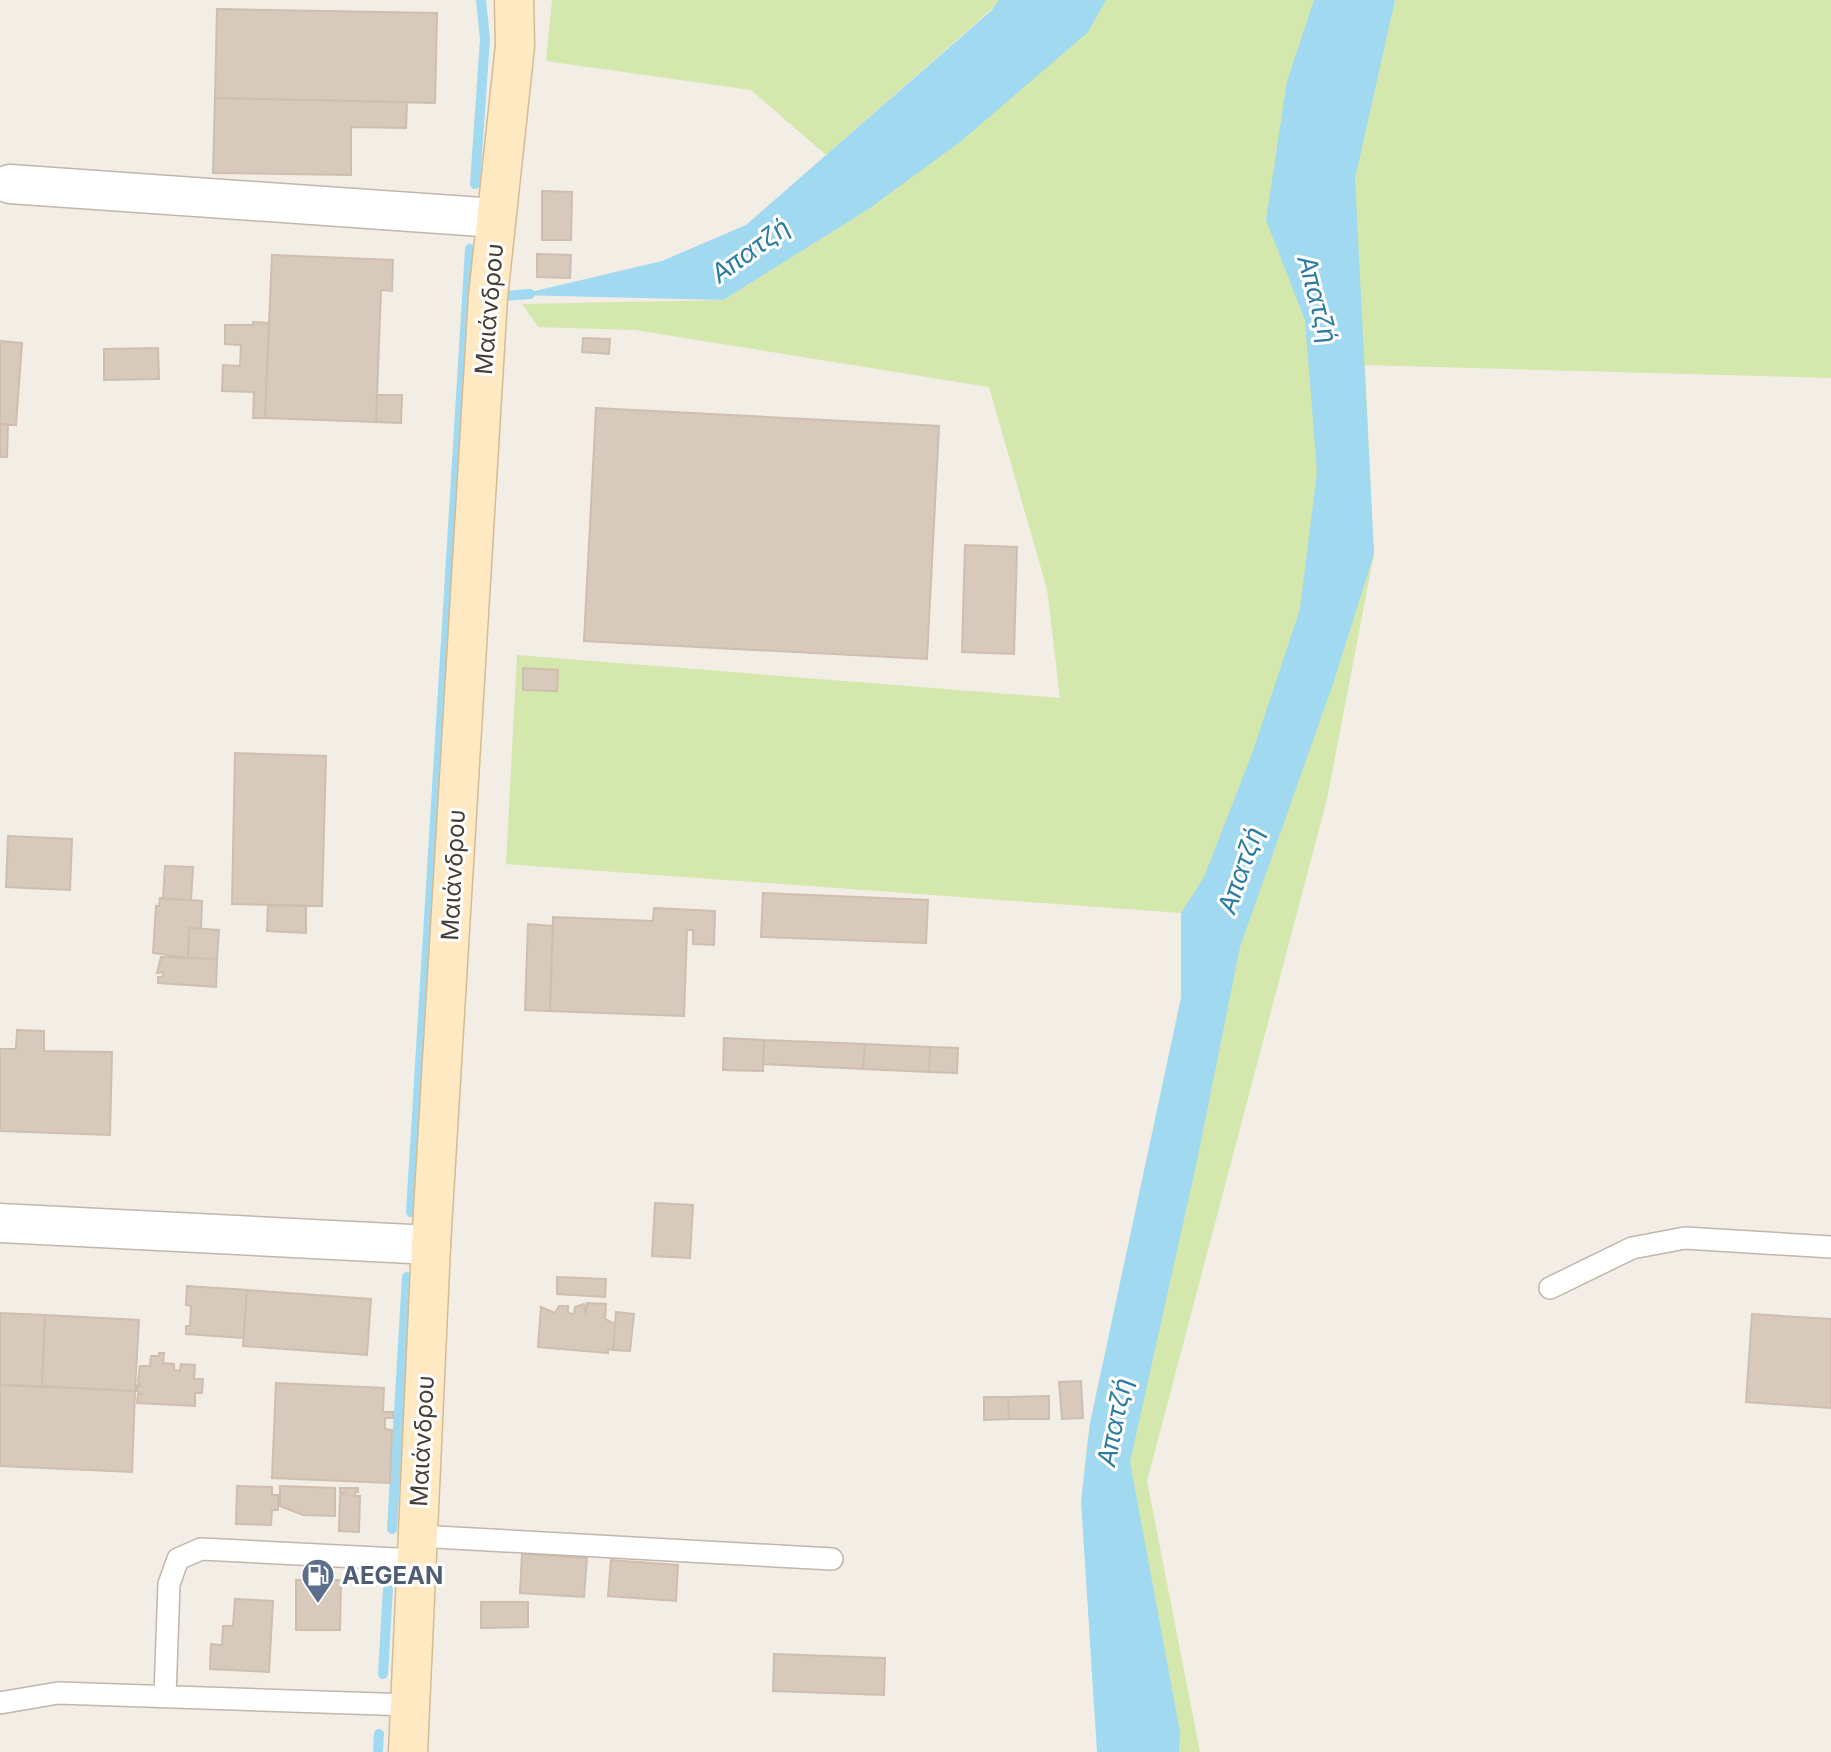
<svg xmlns="http://www.w3.org/2000/svg" width="1831" height="1752" viewBox="0 0 1831 1752" font-family="Inter,sans-serif">
	<rect width="100%" height="100%" fill="#f2ede5"/>
	<path fill="#d4e7ad" d="M552 0H1002L826 155 751 90 546 61Z
		M1079 0H1831V378L1365 365 1374 554 1327 799 1147 1481 1200 1752H1138L1082 1493 1088 1436 1181 998V913L506 864 517 655 1060 698 1047 589 989 387 635 330 538 327 522 304 723 300Z"/>
	<path fill="#a0d9f0" d="M999 0H1106L1088 32 960 142 867 210 723 300 518 295 662 261 746 225 992 10Z
		M1314 0H1395L1355 179 1374 554 1333 684 1240 947 1197 1161 1130 1462 1180 1732 1179 1752H1097L1081 1501 1090 1423 1181 998V913L1204 877 1253 751 1300 609 1317 472 1305 320 1266 220 1287 81Z"/>
	<g fill="none" stroke-linecap="round" stroke-linejoin="round">
		<path stroke="#a0d9f0" stroke-width="10" d="M475 184 485 39 481 0
			M493 297 530 294
			M411 1212 470 249
			M392 1529 407 1277
			M383 1674 388 1589
			M378 1752 379 1734"/>
	</g>
	<path fill="#d7cabd" stroke="#cfbead" stroke-width="2" d="M217 9 437 13 435 103 215 98Z
		M215 98 407 102 406 128 351 127V175L213 173Z
		M542 191 572 192 571 240H542Z
		M537 254 571 255 570 278 537 277Z
		M272 255 393 260 392 291 381 290 376 422 265 418Z
		M253 322 269 323 265 418H253L254 392 222 391 223 365 240 366 241 345 225 344V325H253Z
		M583 338 610 339 609 354 582 352Z
		M0 341 22 343 16 425 0 424Z
		M158 348 159 379 104 380V349Z
		M377 395H402L401 423 376 422Z
		M596 408 939 426 927 659 584 641Z
		M0 424H8L7 457H0Z
		M965 545 1017 547 1014 654 962 652Z
		M523 668 558 670 557 691 523 690Z
		M235 753 326 756 322 906 232 904Z
		M8 836 72 839 70 890 6 887Z
		M165 866 193 867 191 900 163 899Z
		M763 893 928 900 926 943 761 937Z
		M160 898 202 901 201 929 189 928 188 958 153 953 156 906H159Z
		M268 905 306 906V933L267 931Z
		M654 908 715 911 714 945 693 944V930H687L684 1016 550 1011 553 917 653 921Z
		M528 924 553 926 550 1011 525 1010Z
		M189 928 219 930 217 959 188 958Z
		M161 957 217 959 216 987 158 983V977H163V972L157 973Z
		M17 1030 44 1031V1051L112 1052 110 1135 0 1131V1049H16Z
		M724 1038 764 1040 763 1071 723 1070Z
		M764 1040 865 1044 863 1069 763 1064Z
		M865 1044 930 1047 929 1072 863 1069Z
		M930 1047 958 1048 957 1073 929 1072Z
		M655 1203 693 1205 690 1258 652 1256Z
		M557 1277 606 1279 605 1297 557 1294Z
		M187 1286 247 1290 243 1338 186 1334V1326H190L191 1306 186 1305Z
		M247 1290 371 1299 367 1355 243 1346Z
		M587 1303 606 1304 605 1319 615 1324 613 1350 608 1349V1353L538 1347 541 1307 555 1313 559 1306H568V1313L574 1314 575 1307 584 1304 586 1314Z
		M616 1312 634 1314 630 1351 613 1350Z
		M0 1313 45 1315 42 1386 0 1385Z
		M1752 1314 1831 1319V1408L1746 1402Z
		M45 1315 139 1320 135 1391 42 1386Z
		M159 1353H164L163 1363 174 1364V1370L180 1371 181 1364 195 1365 194 1379H203L202 1393H195V1406L137 1403 138 1394H141L137 1391V1385L141 1386 138 1382 140 1366H150L151 1356H159Z
		M1081 1381 1083 1418 1062 1419 1059 1382Z
		M276 1383 384 1388 383 1412H393V1418H385V1429L392 1430 390 1483 272 1478Z
		M0 1385 135 1391 132 1472 0 1466Z
		M1049 1396V1419H1009L1008 1397Z
		M984 1397H1008L1009 1419 984 1420Z
		M237 1486 272 1487V1495H278V1510H272L271 1525 236 1524Z
		M280 1486 335 1488V1516L303 1515 280 1506Z
		M340 1488H358V1492H355V1496H360L359 1532 339 1531 340 1496 344 1493H340Z
		M522 1554 587 1558 584 1597 520 1593Z
		M611 1560 678 1565 676 1601 608 1596Z
		M296 1580H341L340 1630H296Z
		M235 1599 273 1601 269 1672 210 1669 211 1644 222 1645 223 1626H233Z
		M481 1602H528V1627L481 1628Z
		M774 1654 885 1658 884 1695 773 1691Z"/>
	<g fill="none" stroke-linecap="round" stroke-linejoin="round">
		<defs>
			<path id="lane" d="M1550 1288 1632 1248 1685 1238 1831 1247
				M418 1536 832 1559
				M165 1695 169 1584 178 1559 201 1549 417 1560
				M0 1703 58 1693 410 1705"/>
			<path id="street" d="M10 184 496 218
				M0 1223 431 1245"/>
			<path id="secondary" d="M408 1752 431 1245 488 297 515 46 514 0"/>
		</defs>
		<use href="#lane" stroke="#c1b6aa" stroke-width="24"/>
		<use href="#street" stroke="#c1b6aa" stroke-width="41"/>
		<use href="#secondary" stroke="#d3bb94" stroke-width="41"/>
		<use href="#lane" stroke="#fff" stroke-width="21"/>
		<use href="#street" stroke="#fff" stroke-width="38"/>
		<use href="#secondary" stroke="#ffe9c3" stroke-width="38"/>
	</g>
	<defs>
		<symbol id="fuel-pin" viewBox="-11 -11 22 30"><path d="M0 17L-7.5 6A9.5 9.5 0 1 1 7.5 6Z" fill="#5c6f8a" stroke="#fff"/><path d="M-5.5-6h7V0h2V4h1.3V-2.5L3-4.5l.8-.8L6-3V5H2.5V1h-1V6h-7ZM-4.2-4.7v3.2H.2V-4.7Z" fill="#fff"/></symbol>
	</defs>
	<g fill-rule="evenodd">
		<use href="#fuel-pin" x="299" y="1556" width="38" height="52"/>
	</g>
	<g text-anchor="middle" dominant-baseline="central" stroke-width="6" stroke-linejoin="round" paint-order="stroke">
		<g font-size="24" fill="#453d34" stroke="#fff">
			<text transform="translate(489 309) rotate(-85)">Μαιάνδρου</text>
			<text transform="translate(453 875) rotate(-87)">Μαιάνδρου</text>
			<text transform="translate(422 1441) rotate(-87)">Μαιάνδρου</text>
		</g>
		<g font-size="24" font-weight="bold" fill="#4e5e75" stroke="#fff" text-anchor="start">
			<text x="342" y="1575">AEGEAN</text>
		</g>
		<g font-size="26" font-style="italic" fill="#2b7ca1" stroke="#fff">
			<text transform="translate(750 250) rotate(-36)">Απατζή</text>
			<text transform="translate(1318 299) rotate(75)">Απατζή</text>
			<text transform="translate(1240 870) rotate(-71)">Απατζή</text>
			<text transform="translate(1114 1422) rotate(-79)">Απατζή</text>
		</g>
	</g>
</svg>
